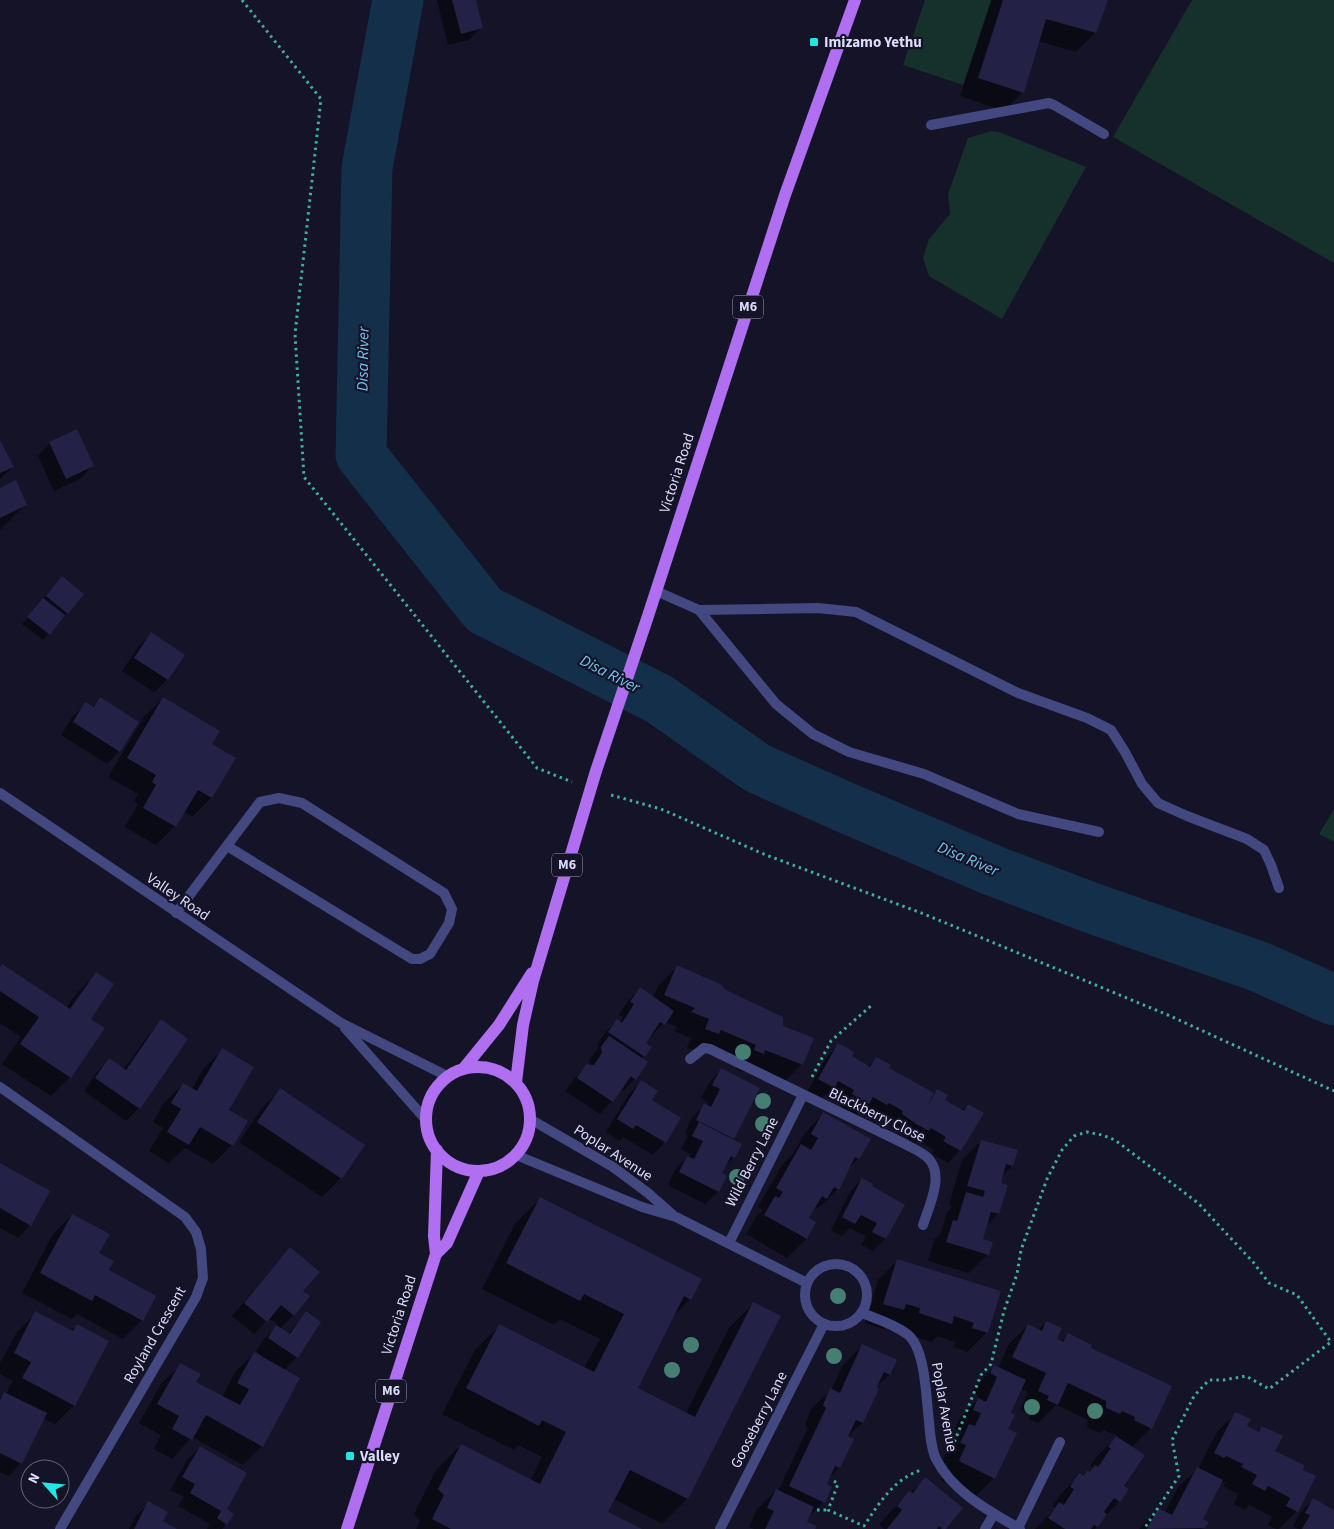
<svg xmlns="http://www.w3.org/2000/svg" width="1334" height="1529" viewBox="0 0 1334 1529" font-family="'Source Sans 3',sans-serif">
	<rect width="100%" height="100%" fill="#141327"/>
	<path fill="#16302c" d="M925 0H992L963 85 903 65Z
		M1192 0H1334V263L1113 137Z
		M992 131 999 132 1086 167 1002 319 929 276 923 258 929 239 950 214 948 194 968 138Z
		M1334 809V842L1319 834Z"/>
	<path fill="#0007" d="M437 0H475L481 27 469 40 448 45Z
		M991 0H1107L1095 33 1076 52 1038 41 1023 92 1004 111 960 96Z
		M0 443 13 467 0 479Z
		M50 443 92 466 80 479 54 491 38 456Z
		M0 489 25 505 0 530Z
		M56 584 67 613 43 640 22 624Z
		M151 634 183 655 167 680 154 692 122 671 138 647Z
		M163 698 211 745 235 759 211 798 192 817 183 811 175 826 156 845 125 827 138 804 134 801 138 794 108 777 144 717Z
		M100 699 119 751 107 764 61 735 73 716 86 704 92 708Z
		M677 967 723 990 782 1026 802 1064 783 1083 747 1069 744 1072 736 1069 738 1064 702 1049 699 1052 687 1048 691 1038 674 1031 677 1027 665 1022 651 1036 649 1035 644 1043 650 1047 641 1059 635 1079 623 1091 620 1090 612 1101 600 1114 565 1091 574 1079 587 1066H590L589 1060 599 1047 597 1045 605 1033 617 1021 620 1022 623 1017 619 1015 627 1002 640 989 653 998 658 986Z
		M0 968 66 1008 77 993 96 974 89 1019 103 1028 70 1077 51 1096 2 1064 21 1037 0 1023Z
		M161 1021 139 1108 126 1121 84 1091 97 1072 110 1059 124 1069 149 1034Z
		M838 1045 850 1057 868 1067 876 1058 887 1069 933 1094 938 1090 943 1100 962 1111 968 1106 960 1150 948 1163 932 1154 934 1150 918 1140 915 1143 904 1136 890 1127 892 1124 875 1115 873 1117 861 1110 856 1116 840 1107 842 1103 826 1094 821 1100 807 1092 826 1058Z
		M222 1050 227 1111 232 1145 213 1164 185 1148 169 1163 149 1151 163 1128 153 1122 164 1103 183 1084 192 1089 203 1069Z
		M721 1070 758 1088 732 1140 734 1157 723 1168 720 1174 726 1176 718 1192 705 1204 668 1185 675 1170 687 1157 689 1158 691 1154 681 1149 688 1135 685 1133 692 1117 705 1105 706 1106 708 1102 701 1098 709 1083Z
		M641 1082 665 1142 653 1155 623 1137 620 1141 606 1132 629 1094Z
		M280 1090 341 1178 322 1197 239 1142 261 1109Z
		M823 1114 858 1159 848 1169 838 1189 819 1208 817 1207 810 1214 807 1218 815 1223 806 1239 787 1258 746 1234 756 1217 763 1210 758 1207 782 1165 793 1154 805 1133Z
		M981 1141 1012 1166 1001 1177 998 1214 985 1227 981 1240 988 1254 969 1273 928 1261 934 1240 941 1233 947 1212 953 1206 949 1205 962 1160Z
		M0 1165 30 1225 18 1238 0 1228Z
		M862 1179 870 1187 904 1205 885 1239 873 1251 861 1245 866 1236 850 1228 842 1236 831 1230 850 1192Z
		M540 1199 690 1299 673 1317 636 1388 686 1413 729 1328 754 1303 780 1317 687 1499 662 1524 614 1499 607 1512 640 1529H416L420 1521 414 1514 436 1470 461 1445 530 1481 542 1457 518 1445 514 1450 442 1414 475 1350 500 1325 584 1368 600 1339 560 1319 554 1325 482 1289 515 1224Z
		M72 1215 98 1253 107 1271 142 1320 123 1339 77 1314 72 1319 22 1293 53 1234Z
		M290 1249 302 1291 293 1315 280 1329 288 1334 306 1313 320 1322 297 1357 284 1370 262 1446 243 1465 192 1437 172 1459 154 1449 161 1435 139 1423 161 1384 180 1365 194 1382 222 1397 235 1372 254 1353 261 1357 262 1356 256 1351 264 1339 278 1325 269 1318 254 1334 232 1316 278 1262Z
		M897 1261 999 1292 986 1333 967 1352 954 1347 955 1342 938 1336 932 1342 901 1332 889 1323 884 1329 865 1323 878 1280Z
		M36 1313 71 1331 77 1325 74 1405 55 1424 43 1418 21 1463 9 1476 0 1472V1398L4 1394H6L13 1381 0 1374V1363L17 1332Z
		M1047 1322 1055 1339 1061 1342 1068 1334 1089 1349 1151 1428 1131 1448 1122 1486 1127 1490 1119 1502 1104 1517 1095 1529H1035L1055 1508 1052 1506 1061 1494 1080 1475 1083 1477 1087 1472 1089 1473 1093 1467 1090 1466 1097 1456 1118 1436 1103 1430 1100 1433 1087 1427 1088 1420 1056 1405 1038 1423 1029 1419 1031 1415 1020 1410 1028 1392 1021 1389 1009 1413 994 1478 975 1497 941 1480 948 1465 942 1462 950 1445 963 1432 955 1429 960 1418 977 1400 979 1396 972 1392 975 1386 994 1367 998 1368 1009 1344 1028 1325 1038 1330Z
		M862 1346 895 1361 889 1375 875 1388 877 1390 862 1423 847 1437 853 1439 839 1468 828 1479 825 1484 831 1487 823 1502 806 1520 805 1522 814 1529H754L749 1527 757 1509 776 1490 778 1491 808 1428 805 1424 811 1409 831 1390 843 1365Z
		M1236 1413 1246 1426 1258 1432 1262 1428 1274 1451 1297 1511 1279 1529H1276L1268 1525 1272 1517 1249 1505 1245 1510 1234 1504 1238 1494 1223 1486 1225 1483 1221 1482 1201 1519 1204 1527 1202 1529H1139L1158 1509 1165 1512 1178 1487 1198 1469 1217 1432Z
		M200 1447 225 1510 226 1524 222 1529H207L210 1524 178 1506 184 1497 170 1490 187 1460Z
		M925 1479 944 1529H884L879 1525 890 1512Z
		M1313 1500 1334 1511V1529H1298L1293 1526 1301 1512Z
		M149 1503 161 1522 175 1529H129L136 1516Z"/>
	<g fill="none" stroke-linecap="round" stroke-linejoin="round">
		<path stroke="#142f49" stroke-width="51" d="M398 0 367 168 361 455 484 610 659 699 757 768 849 809 994 871 1089 907 1257 966 1334 1000"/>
	</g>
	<path fill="#242146" d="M452 0H476L483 28 461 34Z
		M1003 0H1108L1096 33 1046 19 1024 93 978 78Z
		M77 429 94 466 66 479 49 442Z
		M0 440 14 467 0 473Z
		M16 480 27 505 0 518V488Z
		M62 576 84 594 68 614 46 596Z
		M43 598 65 615 50 635 27 617Z
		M151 632 185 655 168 680 134 658Z
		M100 697 139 722 120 752 73 722 85 702 94 707Z
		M163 697 220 731 212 744 236 758 212 798 198 790 176 827 143 808 156 785 152 782 156 775 127 758Z
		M2 964 70 1009 96 972 114 984 91 1019 105 1028 71 1078 20 1044 39 1017 0 991V967Z
		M677 965 722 985 724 989 783 1017V1026L814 1038 803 1065 765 1050 764 1054 754 1050 756 1045 721 1030 719 1034 705 1029 709 1019 691 1012 695 1008 664 995Z
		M640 987 674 1011 665 1025 660 1022 646 1043 652 1047 645 1057 608 1032 617 1019 622 1023 634 1004 630 1002Z
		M161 1019 188 1039 140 1109 95 1078 109 1058 126 1070Z
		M609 1036 648 1062 636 1080 631 1076 613 1102 577 1078 586 1064 594 1065 602 1053 601 1047Z
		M838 1043 854 1052 852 1056 870 1067 876 1057 891 1065 889 1068 934 1093 927 1107 937 1089 948 1095 945 1100 964 1111 968 1104 984 1113 961 1151 943 1141 946 1137 931 1128 929 1131 916 1124 902 1114 903 1111 889 1103 887 1105 873 1097 869 1104 852 1094 854 1090 838 1081 835 1088 818 1079Z
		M222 1048 254 1067 229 1110 248 1121 233 1146 200 1127 189 1145 167 1132 181 1109 171 1103 183 1083 197 1091Z
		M721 1068 760 1088 734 1139 696 1120 704 1103 711 1107 720 1089 712 1085Z
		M641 1080 658 1091 652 1100 681 1118 666 1143 636 1125 633 1129 617 1119Z
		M280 1088 365 1145 342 1179 257 1122Z
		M823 1112 871 1139 859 1159 855 1157 839 1190 834 1187 827 1199 822 1196 809 1218 816 1222 807 1239 764 1215 775 1196 779 1198 783 1192 776 1188 801 1144 811 1150 818 1138 811 1134Z
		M699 1122 742 1144 735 1158 731 1156 722 1173 727 1176 719 1192 679 1172 687 1156 694 1159 703 1141 692 1136Z
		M981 1140 1018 1150 1013 1166 1006 1164 1001 1183 1008 1185 999 1214 991 1212 983 1239 993 1242 989 1255 946 1242 953 1220 957 1221 966 1192 983 1197 985 1191 967 1186Z
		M0 1163 50 1191 31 1226 0 1208Z
		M862 1178 873 1184 872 1186 905 1205 886 1239 872 1232 877 1223 861 1215 855 1224 842 1217Z
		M540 1197 702 1279 691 1300 684 1296 638 1388 695 1417 753 1302 781 1316 688 1499 630 1470 608 1512 642 1529H451L432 1519 444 1495 438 1489 461 1444 540 1484 566 1432 542 1420 539 1426 466 1388 499 1324 594 1372 624 1314 584 1294 580 1301 506 1263Z
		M72 1214 110 1234 99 1253 114 1261 109 1270 156 1296 143 1321 95 1295 92 1301 40 1273Z
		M290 1247 320 1272 303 1291 310 1296 294 1316 281 1305 267 1322 244 1303Z
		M897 1259 1001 1291 988 1333 972 1328 974 1323 954 1316 952 1324 919 1313 920 1308 906 1304 904 1310 883 1304Z
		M35 1311 73 1331 77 1324 109 1341 75 1406 22 1378 31 1362 14 1353Z
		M306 1311 321 1322 298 1358 268 1338 276 1325 290 1334Z
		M1046 1321 1062 1328 1057 1339 1063 1342 1068 1333 1092 1345 1091 1348 1172 1386 1152 1429 1134 1420 1135 1417 1122 1411 1120 1414 1106 1408V1401L1068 1383 1058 1405 1047 1400 1049 1396 1038 1391 1046 1373 1012 1357 1028 1324 1042 1331Z
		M862 1344 897 1360 890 1375 884 1372 877 1387 879 1389 863 1423 856 1420 848 1436 854 1439 840 1468 835 1466 827 1484 832 1487 825 1503 789 1486 826 1408 823 1405 830 1388 840 1393Z
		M254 1352 300 1378 263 1447 206 1415 192 1440 172 1429 179 1416 157 1404 180 1363 201 1374 196 1382 240 1405 249 1389 237 1383Z
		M994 1365 1026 1380 1011 1412 1015 1415 1008 1429 1017 1433 995 1479 959 1461 966 1445 960 1443 969 1424 975 1426 981 1413 973 1410 978 1398 986 1402 997 1377 990 1373Z
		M4 1392 47 1413 22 1464 0 1453V1400Z
		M1235 1412 1251 1419 1247 1426 1259 1432 1262 1426 1283 1436 1275 1451 1304 1465 1303 1470 1316 1476 1298 1512 1286 1506 1290 1498 1268 1486 1265 1491 1252 1484 1257 1475 1241 1467 1243 1464 1226 1456 1224 1458 1214 1453Z
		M1116 1436 1145 1455 1124 1486 1129 1489 1120 1502 1114 1498 1104 1512 1107 1514 1098 1527 1094 1525 1091 1529H1065L1048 1518 1059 1502 1064 1505 1074 1489 1070 1487 1079 1473 1084 1476 1087 1470 1090 1472 1095 1465 1098 1467 1111 1448 1108 1447Z
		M200 1446 247 1473 227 1509 234 1514 227 1525 217 1518 221 1511 190 1493 195 1484 182 1477Z
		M1197 1467 1223 1480 1203 1519 1209 1522 1205 1528 1147 1529 1158 1508 1172 1515Z
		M925 1477 963 1508 946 1529H942L939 1526 937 1529H887L902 1510 897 1506 909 1491 913 1493Z
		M776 1489 814 1507 807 1522 817 1526 815 1529H765L774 1511 767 1508Z
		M1313 1498 1334 1510V1529H1302L1310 1515 1305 1513Z
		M148 1501 168 1512 163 1521 177 1529H134Z"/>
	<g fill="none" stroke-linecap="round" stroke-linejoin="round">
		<path stroke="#3daf9a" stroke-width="3" stroke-dasharray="2.5 4" stroke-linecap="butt" d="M242 0 321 99 295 334 304 477 537 768 572 782
			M611 795 661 809 766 855 924 914 1168 1015 1334 1091
			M812 1077 831 1041 873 1004
			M952 1448 981 1375 991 1364 1004 1311 1017 1274 1021 1250 1047 1179 1062 1150 1074 1136 1087 1132 1102 1135 1115 1140 1198 1203 1253 1262 1269 1283 1297 1295 1331 1342 1269 1389 1246 1376 1224 1380H1209L1194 1396 1172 1440 1179 1476 1144 1529
			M834 1481 838 1484 828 1510 864 1526C879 1503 894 1479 921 1470
			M817 1510H828"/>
		<path stroke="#434881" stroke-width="10" d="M931 125 1049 103 1054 105 1104 134
			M656 591 699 610 818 608 856 612 1018 693 1087 718 1111 730 1125 752 1142 784 1158 803 1187 816 1247 839 1264 850 1271 865 1279 888
			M699 610 776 704 813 734 849 752 924 774 1018 814 1099 832
			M176 913 260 802 279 798 302 803 444 893 452 909 449 923 430 954 420 959H412L227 846"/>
		<path stroke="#434881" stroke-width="10" d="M690 1059 704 1048 710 1049 905 1144C912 1148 922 1152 928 1158 945 1175 929 1206 923 1225
			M0 1087 185 1217 196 1232 201 1249 203 1278 196 1297 60 1529
			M530 1119 613 1167 648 1193 674 1216
			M516 1155 642 1207 676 1217 807 1283
			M729 1243 803 1095
			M805 1295a31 31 0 1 1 62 0a31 31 0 1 1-62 0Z
			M862 1313C877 1319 894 1324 907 1334 926 1348 926 1399 929 1421 930 1434 931 1448 936 1459 953 1492 989 1511 1020 1529
			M1018 1528 1060 1442
			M720 1529 824 1324
			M985 1529 994 1514"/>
		<path stroke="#434881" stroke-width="10" d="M0 793 341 1023 447 1076
			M345 1028 426 1120"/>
		<path stroke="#b06ef0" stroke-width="12" d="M426 1119a52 52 0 1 1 104 0a52 52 0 1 1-104 0Z
			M464 1068 499 1025 532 973
			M516 1082 523 1025 533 981 596 771 648 616 785 195 855 0
			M436 1254 434 1236 437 1150
			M347 1529 436 1254 447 1243 479 1171"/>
	</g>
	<g fill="#467e72">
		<circle cx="743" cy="1052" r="8"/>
		<circle cx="763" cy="1101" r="8"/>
		<circle cx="763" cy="1124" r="8"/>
		<circle cx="737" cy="1177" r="8"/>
		<circle cx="838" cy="1296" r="8"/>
		<circle cx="691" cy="1345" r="8"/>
		<circle cx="834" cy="1356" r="8"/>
		<circle cx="672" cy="1370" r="8"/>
		<circle cx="1032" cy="1407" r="8"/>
		<circle cx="1095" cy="1411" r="8"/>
	</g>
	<g fill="#1ce8e4" stroke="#141327" stroke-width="2">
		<rect x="809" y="37" width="10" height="10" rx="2.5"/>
		<rect x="345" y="1451" width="10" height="10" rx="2.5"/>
	</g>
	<g text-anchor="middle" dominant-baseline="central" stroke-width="4.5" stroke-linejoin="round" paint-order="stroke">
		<g fill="#141327" stroke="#a0a0bb" stroke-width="1">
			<rect x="733" y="295.5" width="30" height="23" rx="4"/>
			<rect x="552" y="853.5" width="30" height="23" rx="4"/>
			<rect x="376" y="1379.5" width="30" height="23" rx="4"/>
		</g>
		<g font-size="14" font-weight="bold" fill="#dcdcfb">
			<text x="748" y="307">M6</text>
			<text x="567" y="865">M6</text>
			<text x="391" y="1391">M6</text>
		</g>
		<g font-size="15" font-weight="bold" fill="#dcdcfb" stroke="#141327" text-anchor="start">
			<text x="824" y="42">Imizamo Yethu</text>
			<text x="360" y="1456">Valley</text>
		</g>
		<g font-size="15" fill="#dcdcfb" stroke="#141327">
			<text transform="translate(677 473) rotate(-72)">Victoria Road</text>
			<text transform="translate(178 897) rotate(34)">Valley Road</text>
			<text transform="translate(877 1115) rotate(26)">Blackberry Close</text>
			<text transform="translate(613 1153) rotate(33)">Poplar Avenue</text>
			<text transform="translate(752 1162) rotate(-63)">Wild Berry Lane</text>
			<text transform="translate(399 1315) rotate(-72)">Victoria Road</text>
			<text transform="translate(155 1335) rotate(-60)">Royland Crescent</text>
			<text transform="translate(944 1407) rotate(80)">Poplar Avenue</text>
			<text transform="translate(759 1420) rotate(-63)">Gooseberry Lane</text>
		</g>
		<g font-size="16" font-style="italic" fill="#75c6f1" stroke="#141327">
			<text transform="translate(363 359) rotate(-89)">Disa River</text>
			<text transform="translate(610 674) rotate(27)">Disa River</text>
			<text transform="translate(968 859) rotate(23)">Disa River</text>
		</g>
	</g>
	<g transform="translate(45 1484) rotate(297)"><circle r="24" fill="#141327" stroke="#64637c"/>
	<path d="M0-4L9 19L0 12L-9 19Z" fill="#1ce8e4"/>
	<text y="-8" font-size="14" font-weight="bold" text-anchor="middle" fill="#dcdcfb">N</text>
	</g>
</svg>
